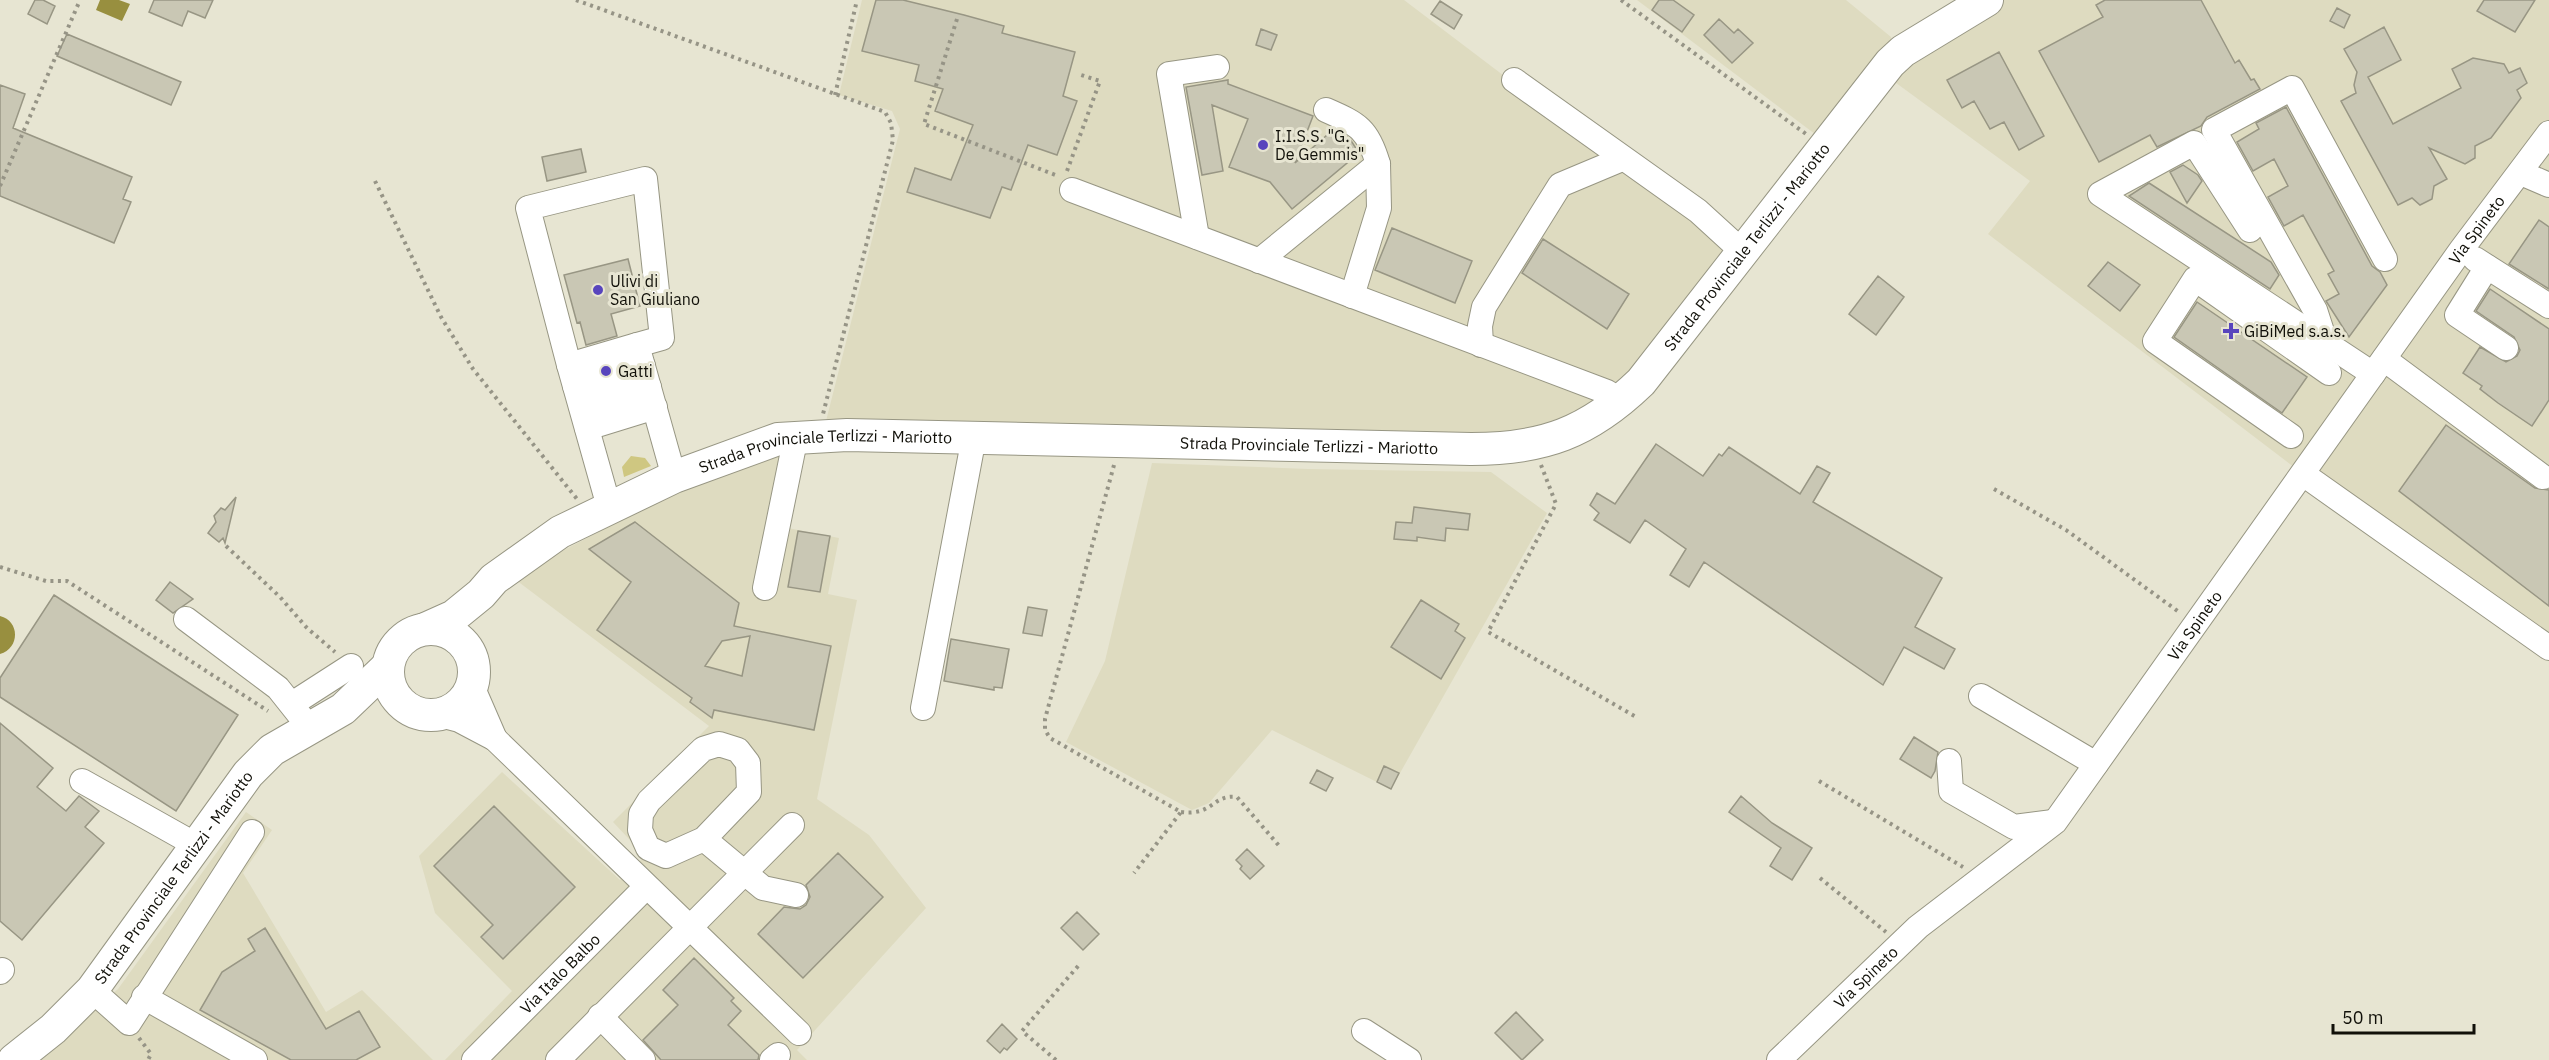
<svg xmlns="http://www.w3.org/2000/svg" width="2549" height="1060" viewBox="0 0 2549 1060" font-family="'IBM Plex Sans',sans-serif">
	<rect width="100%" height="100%" fill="#e7e5d2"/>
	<path fill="#dedbc0" d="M862 0H1404L1714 235 1726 251 1627 379 1563 421 1504 437 826 421 900 129 892 111 839 95Z
		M1637 0H1846L1891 37V42L1815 134Z
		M1987 0H2549V648L2303 474 1988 234 2030 181 1892 80Z
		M806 449 788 528 839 538 828 594 857 600 817 799 869 835 926 908 797 1050 807 1060H445L512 991 435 913 419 856 502 772 620 880 645 856 613 822 709 726 516 580 541 562 662 499 732 469Z
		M1152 463 1308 469 1491 472 1547 513 1391 789 1272 730 1209 803 1192 810 1066 742 1105 661Z
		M246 812 272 830 243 873 326 1012 362 990 433 1060H37L118 989Z"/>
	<path fill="#cfc781" d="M631 456 645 458 651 466 624 477 622 467Z"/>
	<path fill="#988f3f" d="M100 0H119L130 4 122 21 96 10Z
		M0 616C20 621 20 648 0 654Z"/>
	<path fill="#c9c7b4" stroke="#989684" stroke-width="1.5" fill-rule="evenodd" d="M35 0H43L55 6 47 24 28 14Z
		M154 0H213L205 18 188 11 182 26 149 12Z
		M876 0H903L964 15 1004 26 1002 33 1075 52 1063 96 1077 101 1057 155 1028 145 1011 190 1002 187 990 218 907 192 915 168 951 180 973 125 935 111 943 89 915 81 919 65 862 51Z
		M1659 0H1673L1694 15 1682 32 1652 10Z
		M2105 0H2201L2235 63 2239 60 2251 80 2254 79 2260 89 2207 117 2201 126 2157 147 2150 135 2099 162 2039 51 2103 17 2096 5Z
		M2484 0H2535L2515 32 2477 11Z
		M1440 1 1462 15 1454 29 1431 14Z
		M2337 8 2350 15 2344 28 2330 21Z
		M1719 19 1734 33 1738 29 1753 43 1732 63 1704 35Z
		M2384 27 2401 60 2368 77 2393 124 2461 88 2452 69 2473 58 2504 64 2509 73 2520 68 2527 83 2517 90 2521 98 2491 138 2475 146V158L2465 164 2429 148 2447 179 2434 186 2432 199 2420 205 2412 198 2398 205 2341 101 2356 93 2354 85 2357 72 2344 49Z
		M1261 29 1277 35 1271 50 1256 45Z
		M67 34 181 82 171 105 57 56Z
		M1999 52 2044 136 2019 150 2004 122 1990 129 1974 101 1962 108 1947 80Z
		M1228 80V84L1313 116 1295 163 1334 129 1350 139 1359 153 1292 209 1270 182 1229 167 1248 119 1212 105 1223 171 1202 175 1186 87Z
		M0 85 25 94 13 128 132 177 123 199 131 202 114 243 0 196Z
		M2286 107 2372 266 2380 272 2387 285 2349 337 2326 301 2339 294 2328 274 2334 271 2303 215 2284 226 2268 197 2288 186 2274 159 2253 171 2237 142 2259 129 2256 123Z
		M581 149 586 172 547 181 542 157Z
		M2183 165 2198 175 2202 181 2187 203 2170 172Z
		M2149 183 2271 262 2279 275 2270 289 2129 196Z
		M2539 220 2549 227V289L2509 264Z
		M1392 228 1472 261 1455 303 1375 270Z
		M1543 239 1629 294 1607 329 1522 273Z
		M628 259 640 306 611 314 617 336 586 345 580 322 577 323 564 275Z
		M2108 262 2140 285 2120 311 2088 286Z
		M1878 276 1904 297 1876 335 1849 314Z
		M2490 289 2549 329V400L2532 426 2498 403 2480 389 2482 386 2463 373 2480 347 2506 362 2517 356 2520 350 2514 337 2476 311Z
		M2197 302 2307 377 2282 413 2174 337Z
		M2446 425 2535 488 2549 490V606L2399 491Z
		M1656 444 1703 476 1719 454 1722 456 1729 447 1800 494 1817 466 1830 473 1813 502 1942 578 1915 627 1955 649 1944 669 1904 647 1883 685 1704 562 1689 587 1670 575 1686 549 1645 520 1630 543 1594 520 1599 513 1590 505 1597 493 1615 504Z
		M236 497 225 543 223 538 219 542 208 533 216 522 214 516 221 508 225 510Z
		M1414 507 1470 514 1468 530 1446 528 1445 541 1417 537V541L1394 539 1396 522 1412 523Z
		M635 522 739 603 734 626 831 646 814 730 714 710 712 718 690 702 692 698 597 630 631 582 589 549ZM750 636 742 676 705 666 722 641Z
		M798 531 830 536 820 592 788 587Z
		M170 582 193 599 173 613 156 600Z
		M54 595 238 715 176 811 0 697V678Z
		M1421 600 1459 624 1455 631 1465 638 1441 679 1391 647Z
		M1028 607 1047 610 1042 636 1023 633Z
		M951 639 1009 649 1002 688 994 687V690L944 681Z
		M0 723 53 768 37 787 66 811 79 796 99 811 85 827 104 843 22 940 0 921Z
		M1914 737 1938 752 1935 771 1931 778 1900 759Z
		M1384 766 1399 773 1391 789 1377 782Z
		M1317 770 1333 778 1326 791 1310 783Z
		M1741 796 1772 823 1812 848 1792 880 1770 866 1781 848 1729 812Z
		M494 806 575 887 503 959 481 937 493 925 434 866Z
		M1247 849 1264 866 1250 879 1240 869 1242 866 1236 860Z
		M838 853 883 897 803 978 758 934 784 907 800 909 806 905 810 897 806 885Z
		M1077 912 1099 934 1083 950 1061 928Z
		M265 928 326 1029 359 1011 380 1047 356 1060H291L200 1010 222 972 255 951 248 939Z
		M694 958 734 998 731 1001 741 1011 728 1025 759 1055 758 1060H661L643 1040 678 1005 663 990Z
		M1516 1012 1543 1040 1522 1060 1495 1033Z
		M1002 1024 1017 1039 1007 1050 1004 1048 1000 1053 987 1041Z"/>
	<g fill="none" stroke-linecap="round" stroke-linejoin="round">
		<defs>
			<g id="minor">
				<path d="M1514 80 1698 211 1743 252"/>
				<path d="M2521 173 2549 185"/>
				<path d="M1072 190 1607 392 1620 400"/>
				<path d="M2250 230 2194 143 2100 194 2373 374"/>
				<path d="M1197 237 1169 74 1217 67"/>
				<path d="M2475 259 2549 306"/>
				<path d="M1259 261 1378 164C1368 129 1358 124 1326 110"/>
				<path d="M2487 267 2457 315 2506 348"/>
				<path d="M1352 296 1379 208 1378 164"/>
				<path d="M2325 341 2315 310 2214 130 2292 88 2385 259"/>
				<path d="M1481 345 1480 326 1484 307 1560 185 1622 159"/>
				<path d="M2384 359 2543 477"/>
				<path d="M569 365 528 208 645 179 662 338 637 345"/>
				<path d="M575 386 643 366"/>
				<path d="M581 406 649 387"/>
				<path d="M587 428 655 407"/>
				<path d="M2291 436 2155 341 2195 279 2329 373"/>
				<path d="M2303 474 2549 648"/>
				<path d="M609 507 569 365 637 345 674 477"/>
				<path d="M765 588 796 436"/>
				<path d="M186 619 278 688 309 727"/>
				<path d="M472 686 495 739"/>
				<path d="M1981 696 2096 764"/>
				<path d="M292 704 351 666"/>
				<path d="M923 708 974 437"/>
				<path d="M440 715 459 720 495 739 799 1033"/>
				<path d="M1949 761 1951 791 2014 827 2053 822"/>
				<path d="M82 781 196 845"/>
				<path d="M704 839 749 792 748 763 738 750 719 744 703 749 649 801 641 814 640 830 648 848 666 856 704 839 763 888 796 895"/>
				<path d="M0 972 2 970"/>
				<path d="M92 990 129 1023 252 832"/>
				<path d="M144 997 255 1060"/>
				<path d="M600 1016 643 1060"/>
				<path d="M1364 1031 1409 1060"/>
				<path id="s1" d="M474 1060 646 887"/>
				<path d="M558 1060 792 825"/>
				<path d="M772 1060 778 1055"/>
				<path id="s2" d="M1779 1060 1918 927 2055 822 2461 250 2549 133"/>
			</g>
			<g id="major">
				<circle cx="431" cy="672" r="43"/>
				<path id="s3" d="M425 629 454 616 481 594 494 579 560 532 674 477 778 439 847 435 1471 449C1543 449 1588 433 1641 382L1890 63 1903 51 1987 0"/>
				<path id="s4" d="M14 1060 53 1029 92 990 248 774 272 750 343 709 388 666"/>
			</g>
		</defs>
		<use href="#minor" stroke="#979683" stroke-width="26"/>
		<use href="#major" stroke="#979683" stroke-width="34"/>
		<path stroke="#969486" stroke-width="4" stroke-dasharray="3 4.5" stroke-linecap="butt" d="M576 0 885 112 891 123 893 140 823 414
			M1621 0 1806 134
			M957 19 924 124 1058 176
			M835 95 857 0
			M1067 171 1100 81 1078 74
			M375 181 441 317 473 369 577 499
			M0 186 80 0
			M1114 465 1045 719V730L1050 738 1181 812 1134 873
			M1541 465 1556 504 1488 632 1638 718
			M1994 489 2066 530 2179 612
			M226 546 280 597 307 628 335 652
			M0 567 46 581H67L268 711
			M1819 781 1963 867
			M1181 812C1214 816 1212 794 1237 797L1281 848
			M1820 878 1886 932
			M139 1038 151 1054 148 1060
			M1056 1060 1022 1031 1079 965"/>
		<use href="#minor" stroke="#fff" stroke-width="24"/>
		<use href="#major" stroke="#fff" stroke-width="32"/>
	</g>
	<g fill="#5845bd" stroke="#e7e5d2" stroke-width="2">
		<circle cx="1263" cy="145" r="6"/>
		<circle cx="598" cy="290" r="6"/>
		<path d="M2228 322h6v6h6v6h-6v6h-6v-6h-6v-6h6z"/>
		<circle cx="606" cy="371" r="6"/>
	</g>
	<g text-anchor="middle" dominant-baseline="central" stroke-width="6" stroke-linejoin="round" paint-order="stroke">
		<g font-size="16" fill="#111009" stroke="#e7e5d2" text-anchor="start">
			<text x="1275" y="136">I.I.S.S. "G.<tspan x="1275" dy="18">De Gemmis"</tspan></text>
			<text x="610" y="281">Ulivi di<tspan x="610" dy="18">San Giuliano</tspan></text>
			<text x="2244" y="331">GiBiMed s.a.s.</text>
			<text x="618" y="371">Gatti</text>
		</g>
		<g font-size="16" fill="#111009" stroke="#e7e5d2">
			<text stroke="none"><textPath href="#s2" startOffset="1092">Via Spineto</textPath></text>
			<text stroke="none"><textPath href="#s3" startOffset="1458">Strada Provinciale Terlizzi - Mariotto</textPath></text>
			<text stroke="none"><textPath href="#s3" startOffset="936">Strada Provinciale Terlizzi - Mariotto</textPath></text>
			<text stroke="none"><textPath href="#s3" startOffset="450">Strada Provinciale Terlizzi - Mariotto</textPath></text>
			<text stroke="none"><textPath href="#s2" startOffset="606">Via Spineto</textPath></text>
			<text stroke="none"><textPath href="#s4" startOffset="244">Strada Provinciale Terlizzi - Mariotto</textPath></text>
			<text stroke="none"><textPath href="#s1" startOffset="122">Via Italo Balbo</textPath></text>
			<text stroke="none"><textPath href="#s2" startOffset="120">Via Spineto</textPath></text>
		</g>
	</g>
	<path d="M2333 1024v9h141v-9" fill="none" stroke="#111009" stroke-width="3"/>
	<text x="2342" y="1024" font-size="18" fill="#111009" stroke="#e7e5d2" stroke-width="4.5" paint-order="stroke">50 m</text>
</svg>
